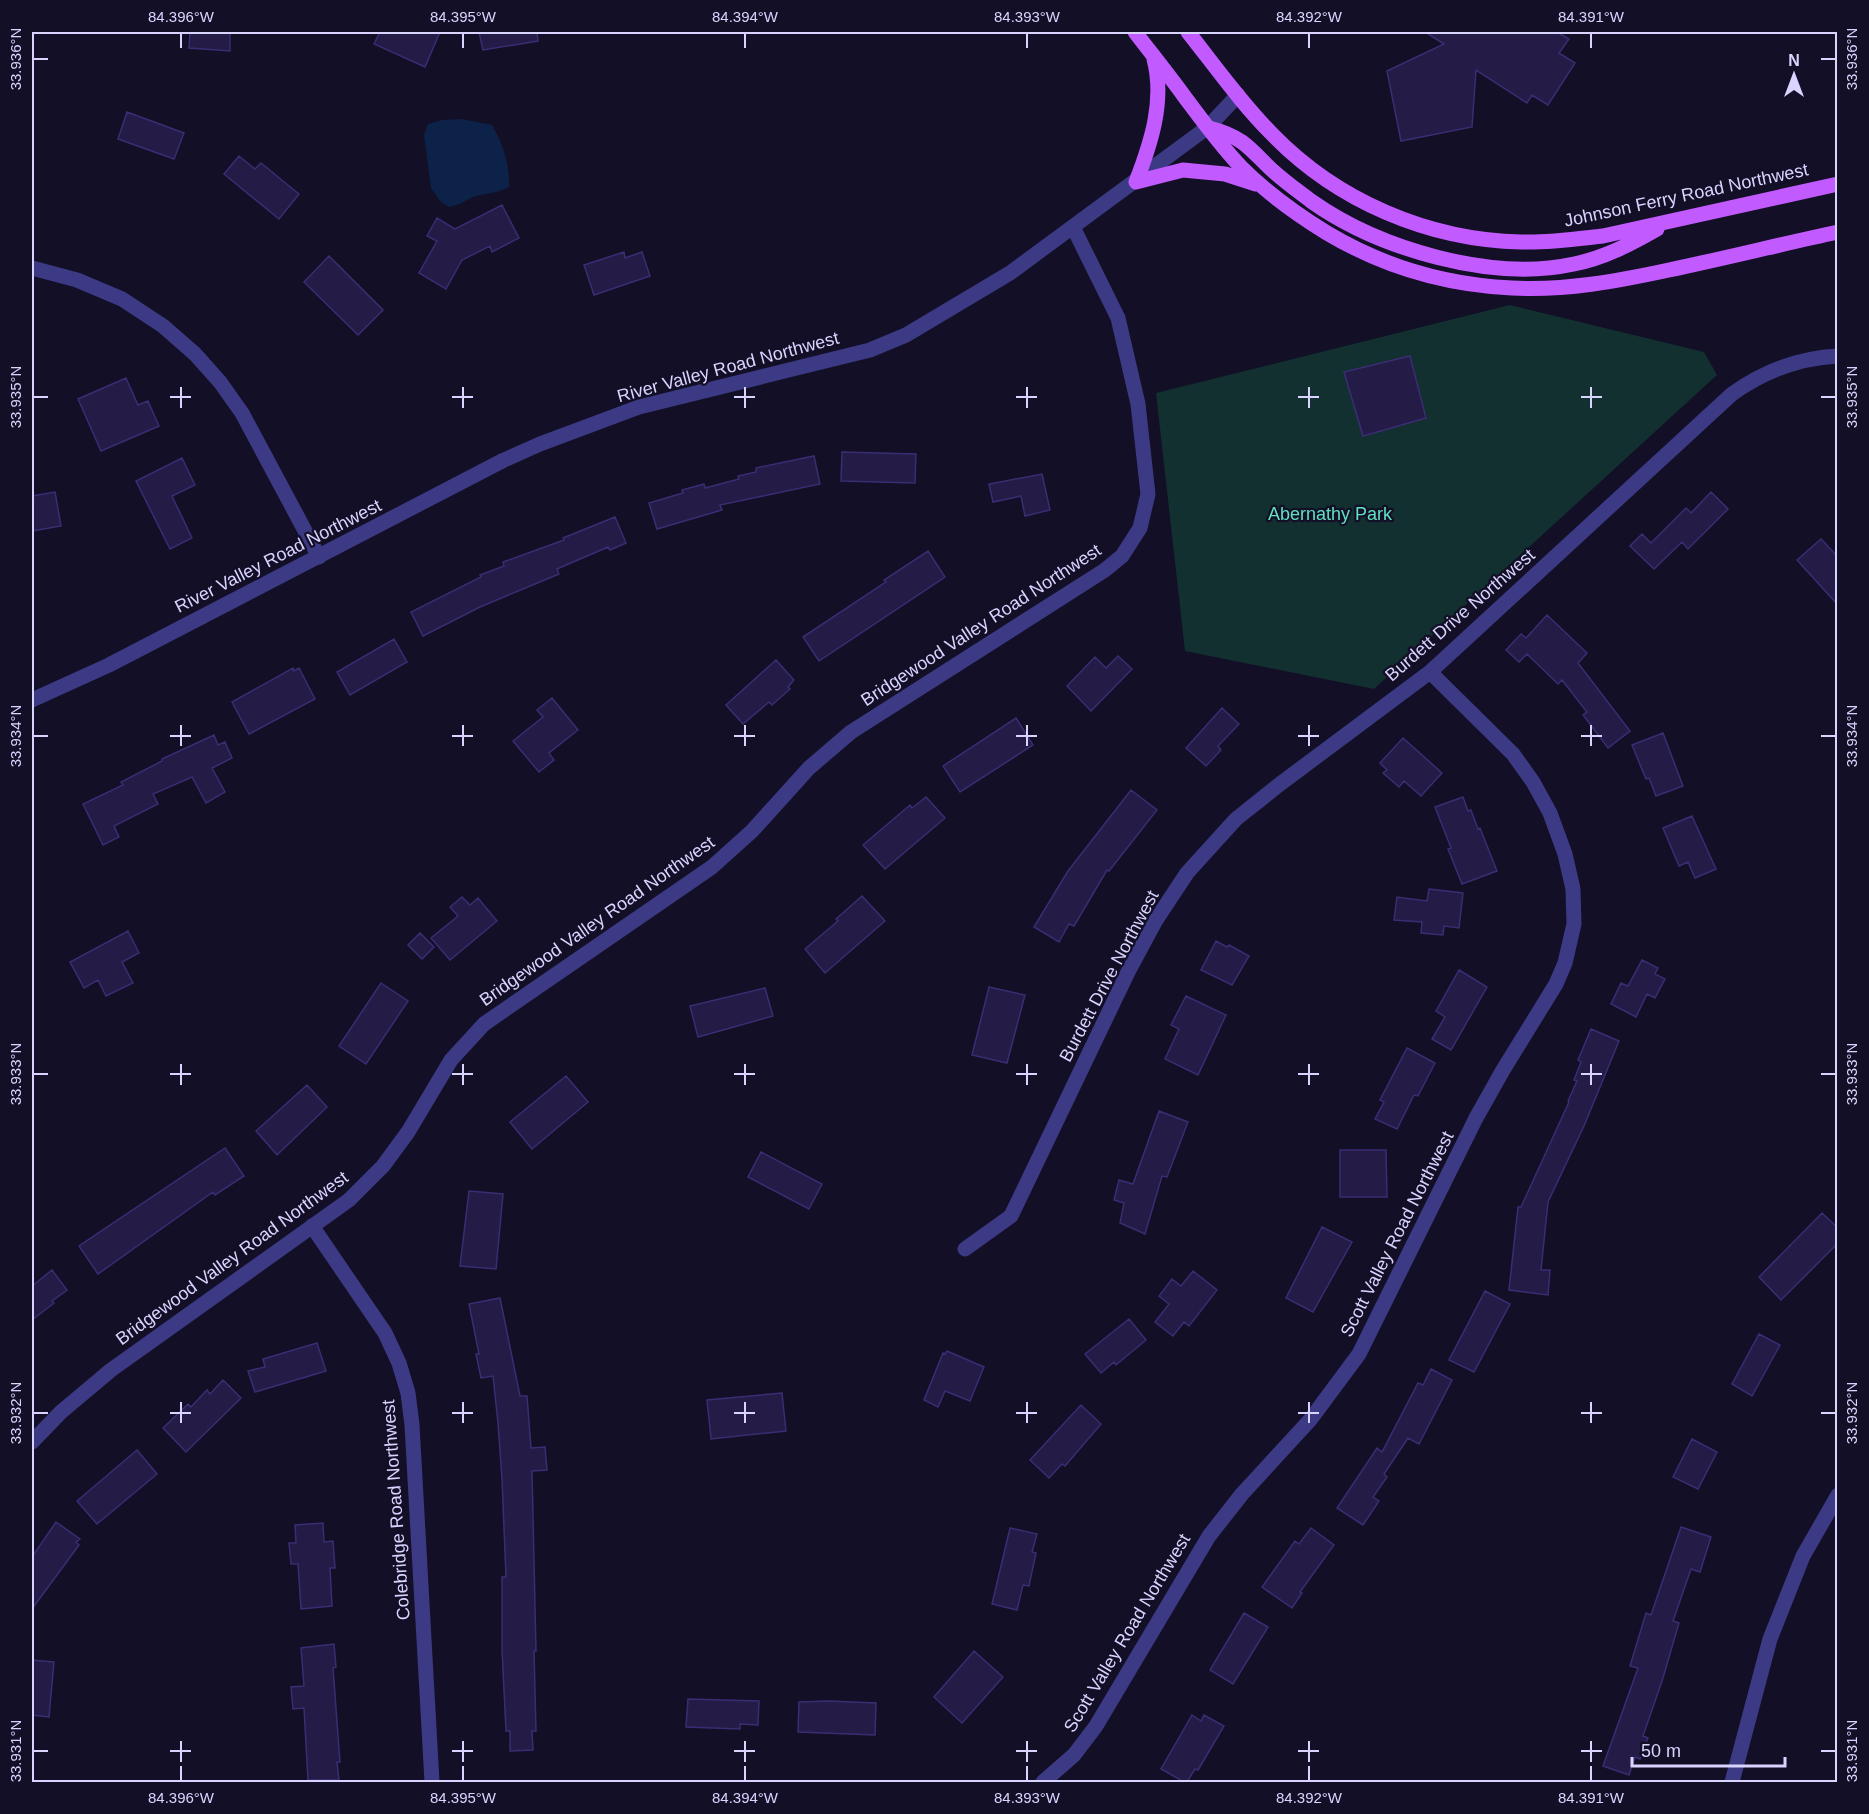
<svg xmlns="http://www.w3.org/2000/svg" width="1869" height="1814" viewBox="0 0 1869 1814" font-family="Arial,sans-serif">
	<rect width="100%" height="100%" fill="#130f26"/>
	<path fill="#12302f" d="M1510 305 1704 352 1717 375 1374 689 1185 651 1156 393Z"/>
	<path fill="#0c2248" d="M462 119 492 125C503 144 510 165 509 187 498 193 488 193 476 196 466 199 462 205 449 207L440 201 431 188 424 135 428 124 441 120Z"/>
	<path fill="#241b47" stroke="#3b2d73" stroke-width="1.5" d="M190 32H230V51L189 48Z
		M380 32H440L425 67 374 44Z
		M479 32H537L538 41 483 50Z
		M1425 32H1557L1569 39 1559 53 1575 63 1548 105 1532 95 1527 103 1476 70 1472 127 1401 141 1387 71 1444 44Z
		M127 112 184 133 174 159 118 139Z
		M239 156 255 169 261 163 299 194 279 219 224 174Z
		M502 205 519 238 492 252 490 246 462 260 446 289 419 273 437 241 427 236 437 218 455 229Z
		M624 252 625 258 642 252 650 276 594 295 584 265Z
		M329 256 383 310 358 335 304 282Z
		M1410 356 1426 418 1363 436 1344 372Z
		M126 378 138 405 148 401 159 426 101 451 78 399Z
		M842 452 916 454 915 483 841 481Z
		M814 456 820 484 720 505 722 510 657 529 649 503 683 493 682 490 704 484 705 488 739 479 738 476 756 472V468Z
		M182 458 195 485 172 496 192 538 170 549 136 481Z
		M1042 474 1050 510 1025 516 1021 496 993 502 989 484Z
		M55 492 61 526 32 531V496Z
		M1711 492 1728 509 1688 549 1682 542 1654 569 1630 546 1642 534 1651 543 1686 508 1691 513Z
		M615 517 626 543 610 550 608 547 557 569 559 574 480 607 423 636 411 612 481 577 480 575 504 566 503 562 564 540 563 538Z
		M1821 539 1838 557V605L1797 560Z
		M928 551 945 577 819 661 803 637 886 582 884 580Z
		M1547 615 1587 653 1578 663 1630 731 1608 748 1583 715 1587 712 1562 680 1558 684 1527 654 1519 662 1506 650 1521 634 1526 638Z
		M394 639 407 662 350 695 337 672Z
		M1118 656 1132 669 1091 711 1067 686 1095 657 1106 668Z
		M776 660 794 680 788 687 790 689 772 705 769 702 743 724 726 705Z
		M293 668 294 671 299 668 315 699 249 734 232 702Z
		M552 698 578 730 549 753 554 760 539 772 513 741 543 717 537 710Z
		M1222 708 1239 724 1218 746 1221 750 1206 766 1186 748Z
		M1016 718 1033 745 960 792 943 766Z
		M1663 733 1683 786 1656 796 1649 778 1646 779 1632 745Z
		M214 735 218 745 225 742 232 758 212 768 225 792 206 803 192 777 153 794 158 804 114 826 119 837 103 845 83 804 123 785 121 782 162 761V759Z
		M1403 738 1442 773 1421 796 1404 781 1399 787 1383 773 1387 770 1380 763Z
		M1131 790 1157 810 1109 871 1107 870 1074 926 1069 924 1059 942 1034 927 1068 871Z
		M926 797 945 818 885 869 863 845 910 805 912 808Z
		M1463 797 1468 811 1471 810 1478 829 1480 828 1497 871 1462 884 1448 849 1451 848 1435 807Z
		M1692 816 1716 869 1695 878 1688 862 1679 866 1663 828Z
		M1429 889 1463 893 1459 928 1444 926 1443 935 1421 933 1422 922 1394 920 1397 897 1427 901Z
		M862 896 885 921 825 973 805 949 838 921 836 919Z
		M462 897 470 905 478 898 497 921 450 960 431 938 458 916 450 907Z
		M128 931 139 953 122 962 133 983 106 996 98 980 84 988 70 962Z
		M420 933 434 947 422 959 408 945Z
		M1216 941 1227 947 1229 945 1249 956 1232 985 1201 970Z
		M1642 960 1658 968 1655 974 1665 979 1655 998 1647 994 1636 1017 1611 1004 1621 983 1628 986Z
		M1459 970 1487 987 1451 1050 1432 1039 1445 1017 1436 1011Z
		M381 983 408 1001 366 1064 339 1046Z
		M989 987 1025 995 1007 1063 972 1055Z
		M765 988 773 1016 698 1037 690 1006Z
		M1186 996 1226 1015 1198 1075 1165 1059 1179 1029 1171 1025Z
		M1591 1029 1619 1041 1584 1126 1548 1202 1541 1270H1550L1548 1295 1509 1290 1518 1207H1521L1569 1102 1568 1101 1577 1081 1574 1080 1581 1062 1578 1060Z
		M1407 1048 1435 1063 1418 1096 1414 1095 1397 1129 1375 1119 1384 1102 1380 1100Z
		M566 1076 588 1102 532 1149 510 1122Z
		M307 1085 327 1107 277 1155 256 1131Z
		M1159 1111 1188 1122 1167 1177 1162 1176 1145 1234 1120 1223 1124 1203 1114 1200 1119 1180 1133 1184Z
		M225 1148 244 1176 215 1195 213 1192 98 1274 79 1246Z
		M1340 1150H1386L1387 1197H1340Z
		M761 1152 822 1184 809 1209 748 1177Z
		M469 1191 503 1194 496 1269 460 1266Z
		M1822 1213 1838 1228V1243L1781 1300 1759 1277Z
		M1322 1227 1352 1242 1313 1312 1286 1298Z
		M52 1270 67 1290 52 1301 54 1303 32 1320V1286Z
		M1193 1271 1217 1290 1189 1326 1184 1322 1173 1336 1155 1322 1169 1304 1159 1296 1172 1279 1181 1286Z
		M1485 1291 1510 1304 1474 1372 1449 1360Z
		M500 1298 520 1396H527L531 1448 545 1447 547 1470 532 1471 536 1651H534L536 1731H532L533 1750 510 1751V1731H506L502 1649V1577H506L502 1479 498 1423 493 1376 481 1378 476 1354H479L469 1304Z
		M1129 1319 1146 1340 1116 1365 1114 1362 1101 1373 1085 1354Z
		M1759 1334 1780 1345 1752 1396 1732 1384Z
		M317 1343 326 1371 255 1392 248 1371 265 1367 263 1359Z
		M947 1351 984 1367 970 1401 945 1391 938 1407 924 1400 943 1353 945 1354Z
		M1431 1369 1452 1380 1419 1444 1408 1438 1384 1474 1387 1477 1373 1497 1379 1501 1363 1525 1337 1508 1377 1448 1382 1452 1418 1383 1423 1385Z
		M223 1380 241 1398 186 1452 163 1428 188 1404 191 1407 207 1390 210 1394Z
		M782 1393 786 1431 711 1439 707 1400Z
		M1081 1405 1101 1424 1065 1466 1062 1464 1049 1478 1030 1460Z
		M1692 1439 1717 1452 1698 1489 1673 1477Z
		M137 1450 157 1474 97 1524 77 1501Z
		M56 1522 80 1539 76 1542 79 1545 32 1609V1557Z
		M323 1523 324 1542 333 1541 335 1568H330L332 1606 301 1609 298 1564H291L289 1543H296L295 1525Z
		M1681 1527 1711 1537 1700 1572 1691 1569 1673 1621 1679 1623 1663 1678 1643 1736 1648 1738 1640 1759 1635 1757 1629 1775 1603 1766 1638 1668 1630 1666 1646 1613 1651 1615Z
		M1010 1528 1037 1534 1032 1552 1036 1553 1029 1586 1023 1585 1017 1610 992 1604Z
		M1311 1528 1334 1545 1300 1592 1302 1593 1292 1608 1262 1587 1295 1541 1299 1544Z
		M1244 1613 1268 1627 1233 1684 1210 1670Z
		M334 1644 336 1667 333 1668 340 1762H337L339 1780H308L304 1708 293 1709 291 1687 304 1686 301 1648Z
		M974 1651 1003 1677 962 1723 934 1697Z
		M32 1660 54 1662 49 1717 32 1715Z
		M688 1699 759 1701 758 1725 740 1724V1729L686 1727Z
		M829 1701 876 1703 875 1735 798 1732 799 1702Z
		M1192 1715 1201 1721 1204 1715 1224 1726 1198 1770 1195 1769 1187 1782H1184L1161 1769Z"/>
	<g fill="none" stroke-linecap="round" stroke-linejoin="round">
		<path stroke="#3d3a85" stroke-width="15" d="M32 268 77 280 122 299 163 326 195 354 220 382 242 413 319 557
			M312 1226 385 1333 399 1363 408 1393 412 1425 432 1782
			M965 1249 1011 1216 1128 972 1156 920 1187 873 1236 819 1280 784 1430 672 1732 394C1764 371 1798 358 1838 356
			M32 1442 61 1412 111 1370 349 1200 383 1166 408 1132 451 1060 484 1024 712 867 752 831 809 768 851 732 1105 570 1122 556 1140 528 1148 494 1138 404 1118 318 1073 227
			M1043 1782 1074 1755 1096 1726 1209 1536 1242 1494 1310 1420 1359 1354 1476 1118 1503 1070 1556 984 1565 963 1574 924 1573 889 1565 854 1550 813 1533 782 1513 754 1430 672
			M1732 1782 1770 1639 1803 1556 1838 1495"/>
		<path stroke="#3d3a85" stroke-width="15" d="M32 700 109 665 504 460 540 444 639 407 870 350 906 335 1010 273 1208 127 1238 95"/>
		<path stroke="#c25bff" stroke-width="15" d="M1135 32C1151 53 1168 74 1184 96 1202 120 1220 145 1241 167 1267 193 1296 214 1327 233 1384 267 1446 285 1512 288 1565 291 1618 281 1669 270 1726 258 1782 244 1838 232
			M1188 32C1215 66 1241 103 1272 134 1337 201 1428 240 1521 242 1549 243 1576 239 1603 236L1838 184
			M1209 128C1221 131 1232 135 1242 142 1253 150 1262 161 1272 170 1284 181 1298 191 1311 201 1379 249 1491 282 1574 264 1604 258 1631 244 1657 229
			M1136 182 1183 170 1225 174 1256 184
			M1136 182C1151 143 1165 101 1154 59"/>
	</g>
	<path fill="none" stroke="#d9d4ff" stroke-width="2" d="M181 33V48M463 33V48M745 33V48M1027 33V48M1309 33V48M1591 33V48M33 59H48M1821 59H1836M181 387V408M463 387V408M745 387V408M1027 387V408M1309 387V408M1591 387V408M33 397H48M170 397H191M452 397H473M734 397H755M1016 397H1037M1298 397H1319M1581 397H1602M1821 397H1836M181 725V746M463 725V746M745 725V746M1027 725V746M1309 725V746M1591 725V746M33 736H48M170 736H191M452 736H473M734 736H755M1016 736H1037M1298 736H1319M1581 736H1602M1821 736H1836M181 1064V1085M463 1064V1085M745 1064V1085M1027 1064V1085M1309 1064V1085M1591 1064V1085M33 1074H48M170 1074H191M452 1074H473M734 1074H755M1016 1074H1037M1298 1074H1319M1581 1074H1602M1821 1074H1836M181 1402V1423M463 1402V1423M745 1402V1423M1027 1402V1423M1309 1402V1423M1591 1402V1423M33 1413H48M170 1413H191M452 1413H473M734 1413H755M1016 1413H1037M1298 1413H1319M1581 1413H1602M1821 1413H1836M181 1741V1762M463 1741V1762M745 1741V1762M1027 1741V1762M1309 1741V1762M1591 1741V1762M33 1751H48M170 1751H191M452 1751H473M734 1751H755M1016 1751H1037M1298 1751H1319M1581 1751H1602M1821 1751H1836M181 1766V1781M463 1766V1781M745 1766V1781M1027 1766V1781M1309 1766V1781M1591 1766V1781"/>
	<g text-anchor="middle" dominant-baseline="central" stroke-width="4.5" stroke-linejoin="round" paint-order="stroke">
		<g font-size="18" fill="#d9d4ff" stroke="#130f26">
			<text transform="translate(1686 195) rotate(-12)">Johnson Ferry Road Northwest</text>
			<text transform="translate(728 367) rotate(-15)">River Valley Road Northwest</text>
			<text transform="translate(278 556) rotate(-27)">River Valley Road Northwest</text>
			<text transform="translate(1460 615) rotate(-41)">Burdett Drive Northwest</text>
			<text transform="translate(981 625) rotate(-33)">Bridgewood Valley Road Northwest</text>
			<text transform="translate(597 921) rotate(-35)">Bridgewood Valley Road Northwest</text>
			<text transform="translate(1109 976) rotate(-62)">Burdett Drive Northwest</text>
			<text transform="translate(1397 1234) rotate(-63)">Scott Valley Road Northwest</text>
			<text transform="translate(232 1258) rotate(-36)">Bridgewood Valley Road Northwest</text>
			<text transform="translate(396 1510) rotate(-94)">Colebridge Road Northwest</text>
			<text transform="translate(1127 1633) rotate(-59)">Scott Valley Road Northwest</text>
		</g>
		<g font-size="18" fill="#5fe0c0" stroke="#130f26">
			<text x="1330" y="514">Abernathy Park</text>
		</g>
	</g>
	<rect width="1869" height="1814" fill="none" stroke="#130f26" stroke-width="66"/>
	<g transform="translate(1794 75)" stroke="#130f26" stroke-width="4.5" paint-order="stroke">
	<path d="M0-4.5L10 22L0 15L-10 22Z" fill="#d9d4ff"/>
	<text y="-9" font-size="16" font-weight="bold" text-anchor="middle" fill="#d9d4ff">N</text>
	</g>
	<path d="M1632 1757v9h153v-9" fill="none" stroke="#d9d4ff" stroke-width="3"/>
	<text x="1641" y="1757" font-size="18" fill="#d9d4ff" stroke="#130f26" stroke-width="4.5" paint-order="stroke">50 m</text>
	<rect x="33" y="33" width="1803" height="1748" fill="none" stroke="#d9d4ff" stroke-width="2"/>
	<g font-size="15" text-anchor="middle" fill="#d9d4ff">
		<text x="181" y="22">84.396°W</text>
		<text x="463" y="22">84.395°W</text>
		<text x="745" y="22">84.394°W</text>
		<text x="1027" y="22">84.393°W</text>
		<text x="1309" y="22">84.392°W</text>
		<text x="1591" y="22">84.391°W</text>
		<text transform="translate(16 59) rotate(-90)" y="5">33.936°N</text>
		<text transform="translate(1852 59) rotate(-90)" y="5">33.936°N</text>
		<text transform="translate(16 397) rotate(-90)" y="5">33.935°N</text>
		<text transform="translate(1852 397) rotate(-90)" y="5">33.935°N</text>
		<text transform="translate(16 736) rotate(-90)" y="5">33.934°N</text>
		<text transform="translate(1852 736) rotate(-90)" y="5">33.934°N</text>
		<text transform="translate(16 1074) rotate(-90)" y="5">33.933°N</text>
		<text transform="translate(1852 1074) rotate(-90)" y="5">33.933°N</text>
		<text transform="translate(16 1413) rotate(-90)" y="5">33.932°N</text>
		<text transform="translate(1852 1413) rotate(-90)" y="5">33.932°N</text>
		<text transform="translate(16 1751) rotate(-90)" y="5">33.931°N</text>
		<text transform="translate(1852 1751) rotate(-90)" y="5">33.931°N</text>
		<text x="181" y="1803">84.396°W</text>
		<text x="463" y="1803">84.395°W</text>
		<text x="745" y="1803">84.394°W</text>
		<text x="1027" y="1803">84.393°W</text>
		<text x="1309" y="1803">84.392°W</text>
		<text x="1591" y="1803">84.391°W</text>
	</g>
</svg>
